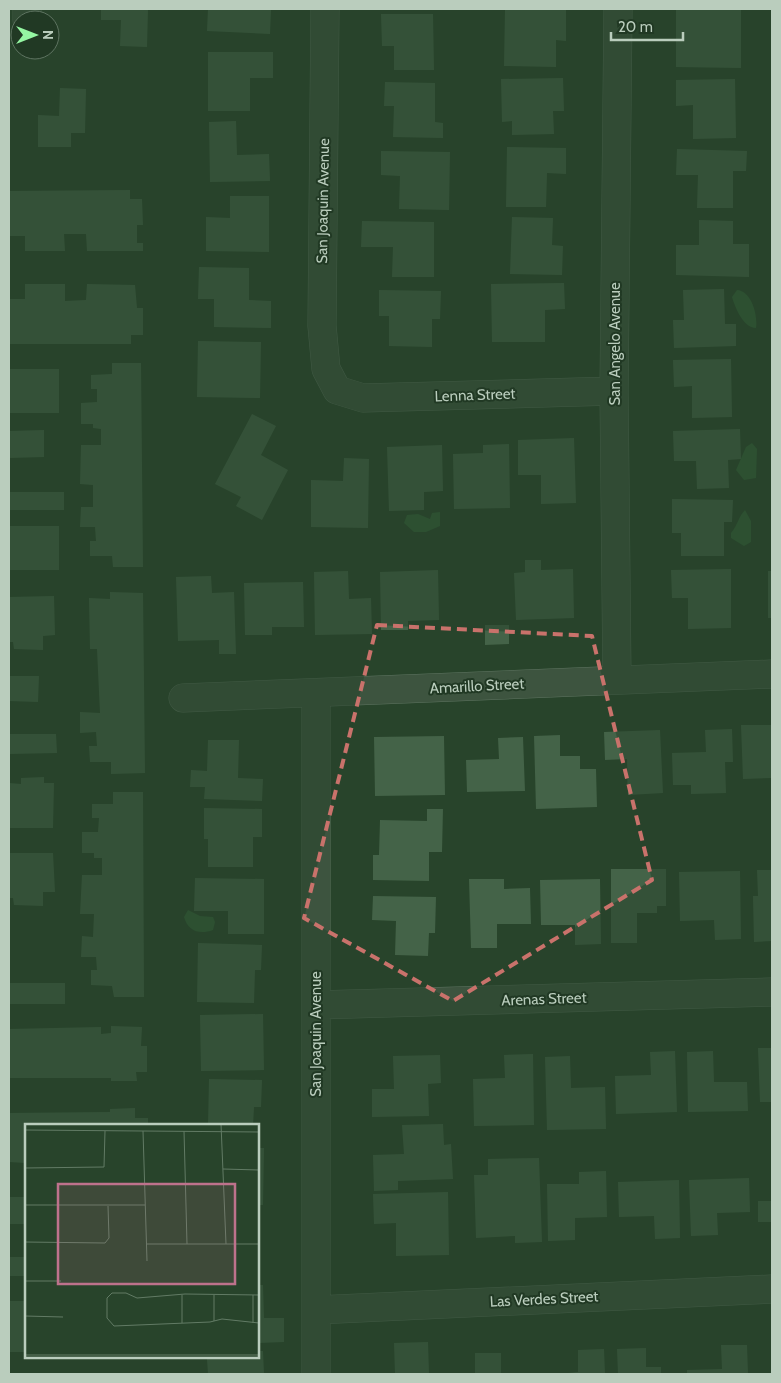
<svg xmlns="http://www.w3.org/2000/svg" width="781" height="1383" viewBox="0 0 781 1383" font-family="Cabin,sans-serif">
	<rect width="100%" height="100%" fill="#28442b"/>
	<path fill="#336038" d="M737 290C752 291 758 316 756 328 743 328 735 307 732 297Z
		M752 443 757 449 756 478 744 480 736 470 746 447Z
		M745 510 751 521V542L744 546 731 538V533C738 525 738 517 745 510Z
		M440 512V526L426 532H414L404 523 407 515 418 514 430 519 432 513Z
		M188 910 200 916 213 917 215 922 213 930C199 935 188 931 184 917Z"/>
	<path fill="#446348" d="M101 9H148L147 47 120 46 121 20H101Z
		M208 9H271L270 34 207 31Z
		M505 10H566V41L556 40V67L504 66Z
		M676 10H741V68L676 67Z
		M381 14H433L434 70H394V46H382Z
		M208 52H273V78H250V111H208Z
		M563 78 564 111H553L554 134 512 135V121L502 122 501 79Z
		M735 79 736 138 693 139V105L676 106V80Z
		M385 82 435 83V122L443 123V138L393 137 394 106H384Z
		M60 88 86 89 85 133H71V147H38V115L59 116Z
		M236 121 237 155 269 154 270 181 210 182 209 122Z
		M507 147 566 148V174L547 173 546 207H506Z
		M677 149 747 151 746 171H733V208H697L698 175H676Z
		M381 151 450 152 449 210 399 209 400 176 381 175Z
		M130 190V199H142L143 225H137V243H143V251H87L86 234H64L65 251H25V236H9V191Z
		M230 196H269V252L206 251V217L230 218Z
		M512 217 553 218 552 245 563 246 562 275 510 274Z
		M699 220 733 221V244H749V277L676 275V245H699Z
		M362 221 434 222V277H392L393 247H361Z
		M199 267 249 268V300L271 301V328L214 327V299H198Z
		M564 283 565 309 545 310V342H492L491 284Z
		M25 284H65V301L86 300 87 284 135 285 137 308H143V335H131V344H9V299H25Z
		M724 289 725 324H736V346L674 348 673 320H684L683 290Z
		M379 290 441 291 440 319H432V347L389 346V316H379Z
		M198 341 261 342 260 398 197 397Z
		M731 359 732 417 692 418V386L674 387 673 360Z
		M112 363H141L143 567H113L112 556H90V541H96L95 527H80L81 507H93V485L80 484 81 445H101V429L93 428V424H81V403L97 402V389H91V375L112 374Z
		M9 369H59V413H9Z
		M252 414 276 426 261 455 288 470 262 520 236 506 241 497 215 484Z
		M740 429 741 459 728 460 729 488 697 489 696 461H674L673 431Z
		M44 430V457L9 458V431Z
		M574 438 576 503 541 504V475H518V440Z
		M509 444 510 508 454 509 453 454 483 453V445Z
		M442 445 443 491 424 492V510L389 511 387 447Z
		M344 458 369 459 368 528 311 527V480L343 481Z
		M9 492H64V510H9Z
		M672 499 733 500 732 522H724V556H681V533H672Z
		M9 526H59V570H9Z
		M525 560H541V570L573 569 574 618 516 620 514 573 525 572Z
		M731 569V628L688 629V598H672L671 570Z
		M438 570 439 620 408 621V630H381L380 572Z
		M348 571 349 599 371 598 372 634 315 635 314 572Z
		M768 571H772V618H768Z
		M211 576 212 593 234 592 236 654H219V640L178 641 176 577Z
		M303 582 304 627H272V635H245L244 583Z
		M110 592 143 593 145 773 111 774V762H90L89 746H97L96 732 80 733V712L100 713 97 649H90L89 598 110 599Z
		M54 596 55 635 43 636V650L14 649 13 642H9V597Z
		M485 625H509V644L485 645Z
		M9 676H39L38 702 9 701Z
		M741 725H771L772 778 743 779Z
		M732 729 733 762H725L726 793 691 794V785H673L672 753 706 752 705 730Z
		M660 730 663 793 628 795 627 759 605 760 604 732Z
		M9 734H56L57 753 9 754Z
		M560 735V756H580V769H596L597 807 536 809 534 736Z
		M444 736 445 795 375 796 374 737Z
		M523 737 525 791 467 792 466 760 499 759 498 738Z
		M208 740H239L238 778 263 779 262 801 204 799 205 787H190L191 770 207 771Z
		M44 777V783H54L53 828H9V783L21 784V778Z
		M113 792H143L144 997H114L112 986 91 985V970H97L96 957H81L82 936 93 937 94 914H80L82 875H102V858H94V853H82V832H98L99 818H92V804H113Z
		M204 808 262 809V837H253V867H208V839H204Z
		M427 809H443L442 852H429V881L373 880V855H379L380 820 427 821Z
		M9 853H53L55 892H43V906L14 905 13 898H9Z
		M611 869H666V906H657V913H637V943H611Z
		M757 870H772V941L754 942 753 896H758Z
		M740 871 741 939 715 940 714 920 680 921 679 872Z
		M195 878 264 879V934H228V911H194Z
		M469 879H504V889L530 888 531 924H497V948H471Z
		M600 879 601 944 575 945V925H541L540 880Z
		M373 896 436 897 435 933H429L428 956 395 955 396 921 372 920Z
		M198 943 262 945 261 970H255L254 1003 197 1002Z
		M9 983H65V1004H9Z
		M263 1014 264 1070 201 1071 200 1015Z
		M111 1026 142 1027 141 1046H147V1072H136L137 1081H111V1078H9V1029L101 1027V1034L111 1033Z
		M758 1048H772V1102H760Z
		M675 1051 677 1112 616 1114 615 1076 651 1075 650 1052Z
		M713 1051 714 1082H747L748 1111 688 1112 687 1052Z
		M533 1054 534 1125 474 1126 473 1079 505 1078 504 1055Z
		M440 1055 441 1083 428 1084 429 1116 372 1117V1089H394L393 1056Z
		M570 1056 571 1088 605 1087 606 1129 547 1130 545 1057Z
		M209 1079 262 1080 261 1107H254L253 1126H208Z
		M135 1108V1118H148V1126H26V1163L9 1162V1113L110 1112V1109Z
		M443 1124 444 1145 451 1144 453 1179 398 1181V1190L374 1191 373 1155 404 1154 402 1125Z
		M258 1148H264L263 1205H258Z
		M539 1158 542 1242 515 1243V1236L476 1238 474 1175H488V1159Z
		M606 1171 607 1217 575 1218V1240L548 1241 547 1184H579V1172Z
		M749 1178 750 1212 717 1213 718 1235 691 1236 689 1180Z
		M679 1180 680 1238 655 1239 654 1216 619 1217 618 1182Z
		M448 1192 449 1255 396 1256V1223L374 1224 373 1194Z
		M9 1197H26V1224H9Z
		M758 1201H772V1222H758Z
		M9 1257H26V1276H9Z
		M258 1285H263L264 1318H284V1342L258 1343Z
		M9 1301H26V1352H9Z
		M428 1342 429 1374H395L394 1343Z
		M721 1345H747L748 1374H687V1370L722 1369Z
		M646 1348V1367H661V1374H618L617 1349Z
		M604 1349 605 1374H558L578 1372V1350Z
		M258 1351H263L264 1374H208L207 1359 258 1357Z
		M475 1353H501V1374H475Z"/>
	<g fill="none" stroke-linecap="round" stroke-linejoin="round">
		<defs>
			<path id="minor" d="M325 9 322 326 326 369 337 390 363 398 614 391
				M27 20V9
				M617 680 614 391 618 9
				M183 698 772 674
				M316 1005 772 992
				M316 1310 772 1289
				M316 1374V694"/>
		</defs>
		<use href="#minor" stroke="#5e7461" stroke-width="29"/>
		<use href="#minor" stroke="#3d543f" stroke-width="28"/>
	</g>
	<path d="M0 0H781V1383H0ZM377 625 592 636 652 880 453 1001 304 918Z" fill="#28442b" fill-opacity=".55" fill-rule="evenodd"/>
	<path fill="none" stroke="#c9726b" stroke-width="4" stroke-dasharray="10 6" stroke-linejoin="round" d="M377 625 592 636 652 880 453 1001 304 918Z"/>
	<g text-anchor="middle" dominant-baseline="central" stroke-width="4" stroke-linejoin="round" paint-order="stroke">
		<g font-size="15" fill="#bacdbd" stroke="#213924">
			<text transform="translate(323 201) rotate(-89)">San Joaquin Avenue</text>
			<text transform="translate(615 344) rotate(-90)">San Angelo Avenue</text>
			<text transform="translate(475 395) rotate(-2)">Lenna Street</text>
			<text transform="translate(477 686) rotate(-3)">Amarillo Street</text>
			<text transform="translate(544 999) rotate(-2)">Arenas Street</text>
			<text transform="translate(316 1034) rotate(-90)">San Joaquin Avenue</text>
			<text transform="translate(544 1299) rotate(-3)">Las Verdes Street</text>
		</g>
	</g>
	<g transform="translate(25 1124)">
		<rect width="234" height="234" fill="#28442b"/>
		<path fill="none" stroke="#627b65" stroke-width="1" d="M196 0 201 120M0 6 234 8M118 7 122 137M159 7 162 120M0 44 79 43 80 7M198 45 234 46M0 81H120M0 118 80 119 84 114 83 82M122 120H234M0 157H36M157 171V199M189 171V197M228 171V199M234 171 160 170 112 174 101 169H87L82 174V194L89 202 185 198 197 195 234 199M0 192 38 193M0 231H234"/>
		<path fill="#be728c" fill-opacity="0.15" stroke="#be728c" stroke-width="2.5" d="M33 60H210V160H33Z"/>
		<rect width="234" height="234" fill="none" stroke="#bacdbd" stroke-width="2.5"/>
	</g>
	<rect width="781" height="1383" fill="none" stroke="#bacdbd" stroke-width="20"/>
	<g transform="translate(35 35) rotate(90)"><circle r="24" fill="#213924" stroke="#5e7461"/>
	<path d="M0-4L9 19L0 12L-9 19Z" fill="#95f7a3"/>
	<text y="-8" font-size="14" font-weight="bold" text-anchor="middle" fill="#bacdbd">N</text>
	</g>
	<path d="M611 32v8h72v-8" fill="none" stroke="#bacdbd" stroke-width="2.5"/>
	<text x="618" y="32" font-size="15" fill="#bacdbd" stroke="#213924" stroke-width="4" paint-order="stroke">20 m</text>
</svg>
